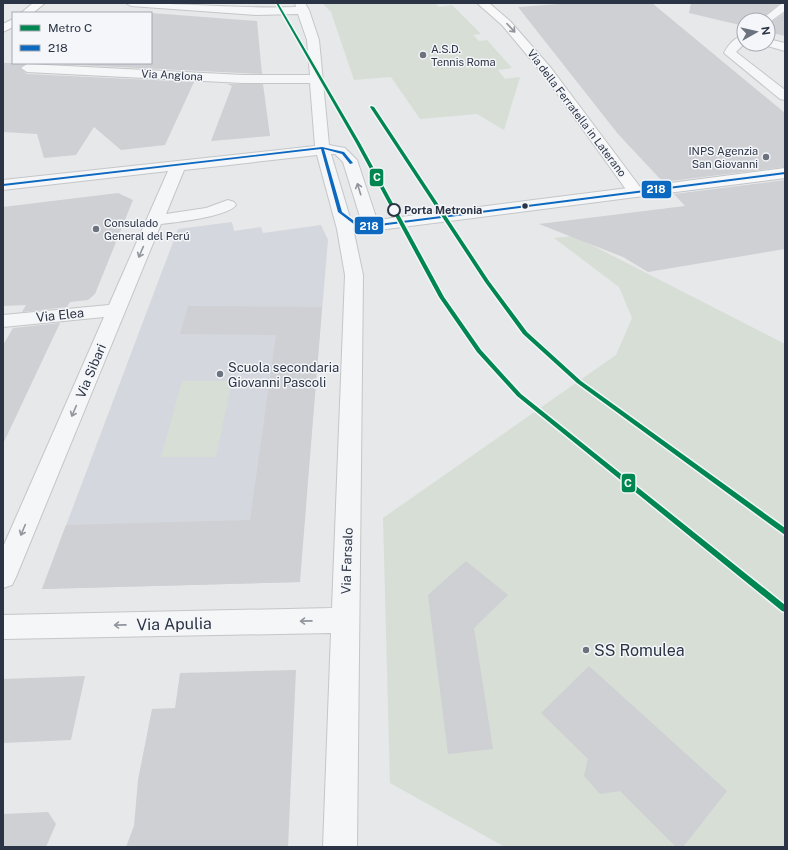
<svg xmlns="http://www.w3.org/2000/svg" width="788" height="850" viewBox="0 0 788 850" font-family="'Public Sans',sans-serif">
	<rect width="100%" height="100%" fill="#e6e8ea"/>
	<path fill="#d4d7dd" d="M232 222 234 231 261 227 263 233 321 225 328 240 299 582 42 589 178 229Z"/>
	<path fill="#d6ded6" d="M322 3H435L439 7 452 5 481 34 473 35 479 41 487 40 512 68 498 70 505 79 520 77 504 130 477 114 420 119 391 77 354 80 331 12Z
		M574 236 785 344V847H505L390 783 383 518 616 355 632 318 619 287 554 238Z
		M182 381H232L216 457H161Z"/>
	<path fill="#ced0d3" d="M573 3H652L785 113V167L663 182 618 134 518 7Z
		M691 3H780L760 20H744V26L689 13Z
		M151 13 257 21 262 74 37 63H151Z
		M785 13V36L768 32V24Z
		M3 63H26L20 68 27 74 194 82 165 145 121 150 94 127 76 155 44 158 37 134 3 132Z
		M227 84H263L270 136 211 141 232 86Z
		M785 180V249L648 272 623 257 539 224 685 206 674 194Z
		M118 193 133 200 95 294 88 300 70 302 67 307 22 312 26 305 3 306V207Z
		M188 306 322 307 300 582 42 589 66 525 250 520 276 335 180 334Z
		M60 323 3 444V345L13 328Z
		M466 561 508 595 474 628 493 749 448 754 428 595Z
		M589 666 727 791 683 847H676L620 791 600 794 584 776 588 759 541 713Z
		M296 670 288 847H126L134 826 138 780 152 709 175 708 180 673Z
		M85 676 71 740 3 743V679Z
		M48 812 56 824 46 847H3V814Z"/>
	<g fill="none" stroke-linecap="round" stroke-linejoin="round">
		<defs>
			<path id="minor" d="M126 3C183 3 239 9 296 7L295 3H305L309 10 319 40 329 145 345 148 357 160 377 220 636 187 642 189 644 192 642 195 636 197 371 231 353 228 363 275 357 847H323L331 633 3 639V615L332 608 345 275 337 229 317 155 184 170 166 214 206 208 228 200 234 202 236 205C227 217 177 222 161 224L16 577 12 585 3 588V547L104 317 3 327V315L109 305 168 171 3 190V180L315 146 310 83H243L27 72 21 68 27 64 243 75H310L307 40 298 14 256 15 131 6ZM331 154H335L343 162 361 220 351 221Z
				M785 3V11L768 23V20H761L781 4Z
				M744 35V44L736 52 785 90V100L780 99 724 53C728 45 735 37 744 35Z
				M768 39 785 43V51L764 45 763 44H768Z"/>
			<path id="major" d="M33 3H45L33 13H21Z
				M477 3H489L510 21 551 68 640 187 785 168V178L636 197 630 195 543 74 502 25Z
				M13 19V27L3 32V24Z"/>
		</defs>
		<use href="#minor" stroke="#c4c6c8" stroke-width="2"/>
		<use href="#major" stroke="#c2c5c8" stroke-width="2"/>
		<use href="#minor" fill="#f5f6f7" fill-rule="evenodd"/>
		<use href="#major" fill="#f8f8f8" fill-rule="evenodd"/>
		<defs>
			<path id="bus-1" d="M322 147 344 152 353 163 350 164 342 154 324 149 342 212 357 223 371 225 785 172V174L371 227 355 225 338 212 321 149 3 186V184Z"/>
		</defs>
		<use href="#bus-1" stroke="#f4f6f9" stroke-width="3"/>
		<use href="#bus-1" fill="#0c69bf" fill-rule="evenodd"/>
		<defs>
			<path id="metro-1" d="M276 3H278L360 143 444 297 481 350 521 394 785 605V612L782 611 517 396 477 352 439 297 356 143Z
				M371 106 374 107 489 281 527 332 581 381 785 528V535L577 383 523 334 485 282 370 107Z"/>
		</defs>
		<use href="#metro-1" stroke="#f4f6f9" stroke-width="3"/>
		<use href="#metro-1" fill="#008751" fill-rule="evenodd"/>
	</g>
	<defs><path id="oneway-shaft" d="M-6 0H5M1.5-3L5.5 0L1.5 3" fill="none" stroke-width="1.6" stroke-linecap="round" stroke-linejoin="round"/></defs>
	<use stroke="#92969e" href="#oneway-shaft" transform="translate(511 28) rotate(47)"/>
	<g stroke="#90959e">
		<use href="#oneway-shaft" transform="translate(359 189) rotate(-107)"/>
		<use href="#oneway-shaft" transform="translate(141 252) rotate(113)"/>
		<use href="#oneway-shaft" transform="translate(74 411) rotate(113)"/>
		<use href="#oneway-shaft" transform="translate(23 530) rotate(113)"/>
		<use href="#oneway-shaft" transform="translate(306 621) rotate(179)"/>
		<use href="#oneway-shaft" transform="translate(120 625) rotate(179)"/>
	</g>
	<g fill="#6c737f" stroke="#f4f6f9" stroke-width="1.5">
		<circle cx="423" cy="55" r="4"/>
		<circle cx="766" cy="157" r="4"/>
		<circle cx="96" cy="229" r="4"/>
		<circle cx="220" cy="374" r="4"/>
		<circle cx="586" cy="650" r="4"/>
	</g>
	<circle fill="#2b3445" stroke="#f4f6f9" stroke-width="1.5" cx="525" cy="206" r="3.5"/>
	<circle fill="#f4f6f9" stroke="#2b3445" stroke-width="2" cx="394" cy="210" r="6"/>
	<g text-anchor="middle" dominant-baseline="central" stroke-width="3" stroke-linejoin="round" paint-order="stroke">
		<g font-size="11" fill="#2b3445" stroke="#f4f6f9" text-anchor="start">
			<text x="431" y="49">A.S.D.<tspan x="431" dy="13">Tennis Roma</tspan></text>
			<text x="758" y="151" text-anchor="end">INPS Agenzia<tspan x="758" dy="13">San Giovanni</tspan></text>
			<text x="104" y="223">Consulado<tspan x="104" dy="13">General del Perú</tspan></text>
		</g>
		<g font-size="11" fill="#2b3445" stroke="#f4f6f9">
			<text transform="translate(172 75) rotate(3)">Via Anglona</text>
			<text transform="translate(577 113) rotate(53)">Via della Ferratella in Laterano</text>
		</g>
		<g font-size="11" font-weight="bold" fill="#2b3445" stroke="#f4f6f9" text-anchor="start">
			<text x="404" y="210">Porta Metronia</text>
		</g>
		<g font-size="13" fill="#2b3445" stroke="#f4f6f9">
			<text transform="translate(60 315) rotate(-6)">Via Elea</text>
			<text transform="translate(91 371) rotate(-67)">Via Sibari</text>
			<text transform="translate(347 561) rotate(-88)">Via Farsalo</text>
		</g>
		<g font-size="13" fill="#2b3445" stroke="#f4f6f9" text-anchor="start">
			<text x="228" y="367">Scuola secondaria<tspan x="228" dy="15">Giovanni Pascoli</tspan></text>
		</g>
		<g font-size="16" fill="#2b3445" stroke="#f4f6f9">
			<text transform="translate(174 624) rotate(-1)">Via Apulia</text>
		</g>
		<g font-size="16" fill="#2b3445" stroke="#f4f6f9" text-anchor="start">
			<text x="594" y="650">SS Romulea</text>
		</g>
	</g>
	<g stroke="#f4f6f9" stroke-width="1.5">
		<rect x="369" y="168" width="15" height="19" rx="4" fill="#008751"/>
		<rect x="641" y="180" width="31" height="19" rx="4" fill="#0c69bf"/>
		<rect x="354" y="216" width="30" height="19" rx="4" fill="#0c69bf"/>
		<rect x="621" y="473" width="15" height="20" rx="4" fill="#008751"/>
	</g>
	<g font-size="11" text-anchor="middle" font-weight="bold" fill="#fff">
		<text x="377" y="181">C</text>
		<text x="656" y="193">218</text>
		<text x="369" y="230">218</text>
		<text x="628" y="487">C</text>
	</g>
	<rect width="788" height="850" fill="none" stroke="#2b3445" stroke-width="8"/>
	<rect x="12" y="12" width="140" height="52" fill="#f4f6f9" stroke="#a4a8b1"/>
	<rect x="20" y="25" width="20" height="6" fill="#008751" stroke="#a4a8b1"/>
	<text x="48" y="32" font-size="12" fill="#2b3445">Metro C</text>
	<rect x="20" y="45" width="20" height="6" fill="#0c69bf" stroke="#a4a8b1"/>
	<text x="48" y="52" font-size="12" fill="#2b3445">218</text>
	<g transform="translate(756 32) rotate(82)"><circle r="19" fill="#f4f6f9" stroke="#a4a8b1"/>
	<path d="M0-3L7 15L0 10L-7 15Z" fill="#6c737f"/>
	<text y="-6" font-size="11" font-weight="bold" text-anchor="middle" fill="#2b3445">N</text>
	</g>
</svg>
